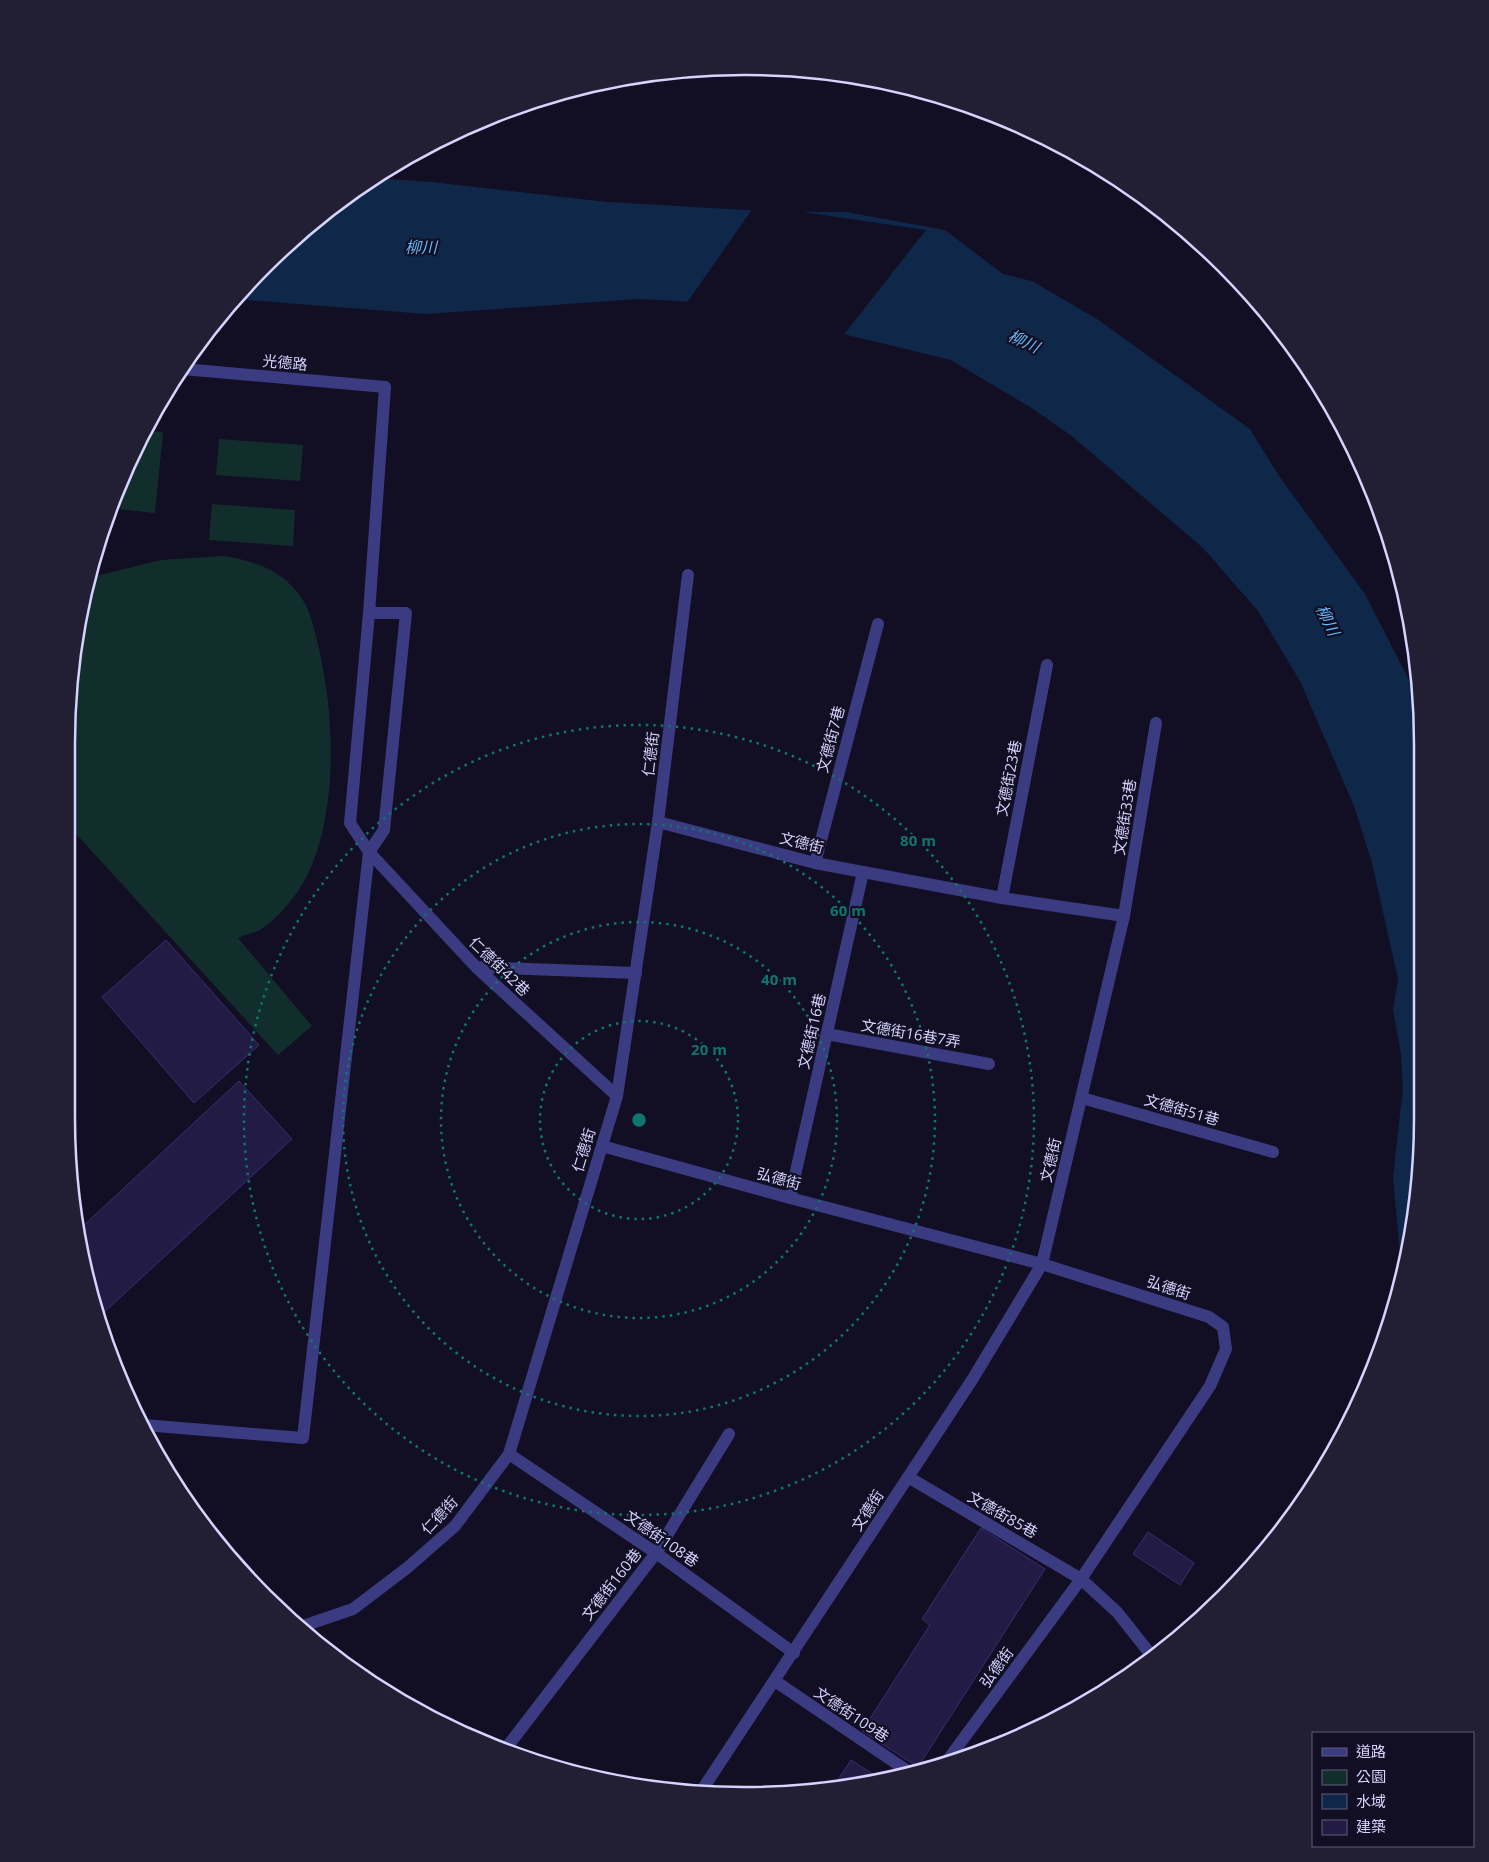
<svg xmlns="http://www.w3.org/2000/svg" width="1489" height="1862" viewBox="0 0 1489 1862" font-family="'Open Sans','Noto Sans TC',sans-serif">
	<rect width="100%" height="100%" fill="#120f24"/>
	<path fill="#122e2c" d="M146 431 163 432 155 513 110 508Z
		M219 439 303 445 300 481 216 475Z
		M212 504 295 510 293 546 209 540Z
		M222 556C252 560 279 569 298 593 311 609 314 630 319 649 335 718 338 812 307 876 297 895 278 919 260 930 253 933 245 935 238 938L312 1026 278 1055 67 824 68 700 92 577 161 560Z"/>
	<path fill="#0f2748" d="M377 178 432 182 607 202 782 212H846L945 230 1003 274 1032 281 1097 319 1250 429 1279 476 1365 594 1409 680 1421 718 1423 1118 1410 1250 1402 1276 1393 1177 1403 1088 1401 1054 1393 1010 1398 979 1372 863 1354 806 1300 681 1258 611 1203 548 1073 437 1033 409 951 360 715 303 638 299 426 314 234 299 298 234Z"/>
	<path fill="#120f24" d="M753 208 789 210 926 230 842 337 714 306 686 304Z"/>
	<path fill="#221c45" stroke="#392e70" d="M166 940 259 1045 194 1103 102 997Z
		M239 1081 292 1139 99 1317 89 1293 81 1228Z
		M981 1528 1045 1569 918 1767 862 1731 930 1625 922 1619Z
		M1148 1532 1194 1563 1180 1585 1133 1554Z
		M851 1760 879 1778 835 1784Z"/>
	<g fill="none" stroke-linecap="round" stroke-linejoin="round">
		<path stroke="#3b3b82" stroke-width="12" d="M385 387 369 613 350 823 369 852 476 967 617 1096
			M815 863 878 624
			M1002 898 1047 665
			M1124 916 1156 723
			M476 967 636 973
			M827 1034 989 1064
			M1082 1098 1273 1152
			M790 1198 863 872
			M144 1425 303 1438 369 852 384 830 406 613H369
			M509 1454 656 1553 794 1653
			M908 1477 1081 1579 1117 1612 1152 1656
			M775 1681 912 1774
			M507 1747 656 1553 729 1434"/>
		<path stroke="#3b3b82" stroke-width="12" d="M183 369 385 387
			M658 822 815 863 1002 898 1124 916 1042 1264 972 1380 702 1790
			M602 1146 790 1198 1042 1264 1209 1317 1223 1327 1226 1349 1210 1386 1081 1579 947 1761
			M303 1626 353 1609 407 1568 455 1526 509 1454 617 1096 658 822 688 575"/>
	</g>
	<g fill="none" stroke="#0f766e" stroke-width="2.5" stroke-dasharray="2.5 5">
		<circle cx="639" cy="1120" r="99"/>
		<circle cx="639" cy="1120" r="198"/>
		<circle cx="639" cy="1120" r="296"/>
		<circle cx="639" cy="1120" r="395"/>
	</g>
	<g text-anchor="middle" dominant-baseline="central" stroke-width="4.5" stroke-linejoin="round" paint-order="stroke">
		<g font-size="15" fill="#d6d3fe" stroke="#120f24">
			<text transform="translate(285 362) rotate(5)">光德路</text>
			<text transform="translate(830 739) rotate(-75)">文德街7巷</text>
			<text transform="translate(650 754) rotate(-83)">仁德街</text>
			<text transform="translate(1008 778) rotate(-79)">文德街23巷</text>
			<text transform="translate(1124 817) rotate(-81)">文德街33巷</text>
			<text transform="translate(802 842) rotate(14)">文德街</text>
			<text transform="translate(500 966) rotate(44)">仁德街42巷</text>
			<text transform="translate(811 1031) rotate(-77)">文德街16巷</text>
			<text transform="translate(911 1033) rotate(10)">文德街16巷7弄</text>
			<text transform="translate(1182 1109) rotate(16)">文德街51巷</text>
			<text transform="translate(583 1150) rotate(-73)">仁德街</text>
			<text transform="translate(1050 1160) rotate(-77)">文德街</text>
			<text transform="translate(779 1178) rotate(15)">弘德街</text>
			<text transform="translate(1169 1287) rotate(18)">弘德街</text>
			<text transform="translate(867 1510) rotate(-57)">文德街</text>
			<text transform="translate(1003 1514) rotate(30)">文德街85巷</text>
			<text transform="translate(439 1515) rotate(-47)">仁德街</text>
			<text transform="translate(662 1538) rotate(35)">文德街108巷</text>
			<text transform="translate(611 1584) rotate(-52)">文德街160巷</text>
			<text transform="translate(996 1667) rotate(-54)">弘德街</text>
			<text transform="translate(852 1714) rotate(34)">文德街109巷</text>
		</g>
		<g font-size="16" font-style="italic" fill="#64bbfb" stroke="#120f24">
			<text x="421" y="247">柳川</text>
			<text transform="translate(1024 341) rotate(25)">柳川</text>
			<text transform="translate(1328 620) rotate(64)">柳川</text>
		</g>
	</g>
	<path d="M0 0H1489V1862H0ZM744 75H745A669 669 0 0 1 1414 744V1118A669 669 0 0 1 745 1787H744A669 669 0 0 1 75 1118V744A669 669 0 0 1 744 75Z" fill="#221f35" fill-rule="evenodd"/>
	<path fill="none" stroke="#d6d3fe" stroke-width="2.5" d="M744 75H745A669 669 0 0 1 1414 744V1118A669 669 0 0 1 745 1787H744A669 669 0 0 1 75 1118V744A669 669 0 0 1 744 75Z"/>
	<circle cx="639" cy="1120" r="8" fill="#0f766e" stroke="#120f24" stroke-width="2.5"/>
	<g font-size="15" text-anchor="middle" font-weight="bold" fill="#0f766e" stroke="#120f24" stroke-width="4.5" stroke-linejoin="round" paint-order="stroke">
		<text x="918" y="846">80 m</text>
		<text x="848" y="916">60 m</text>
		<text x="779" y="985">40 m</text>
		<text x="709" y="1055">20 m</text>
	</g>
	<rect x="1312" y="1732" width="162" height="115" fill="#120f24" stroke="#605d7b"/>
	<rect x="1322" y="1748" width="25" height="8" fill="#3b3b82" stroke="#605d7b"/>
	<text x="1356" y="1757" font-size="15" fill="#d6d3fe">道路</text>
	<rect x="1322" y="1770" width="25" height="15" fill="#122e2c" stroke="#605d7b"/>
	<text x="1356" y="1782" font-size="15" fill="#d6d3fe">公園</text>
	<rect x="1322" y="1794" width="25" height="15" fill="#0f2748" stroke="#605d7b"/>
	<text x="1356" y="1807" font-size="15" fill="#d6d3fe">水域</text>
	<rect x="1322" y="1820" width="25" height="15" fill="#221c45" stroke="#605d7b"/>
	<text x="1356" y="1832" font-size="15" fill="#d6d3fe">建築</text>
</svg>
